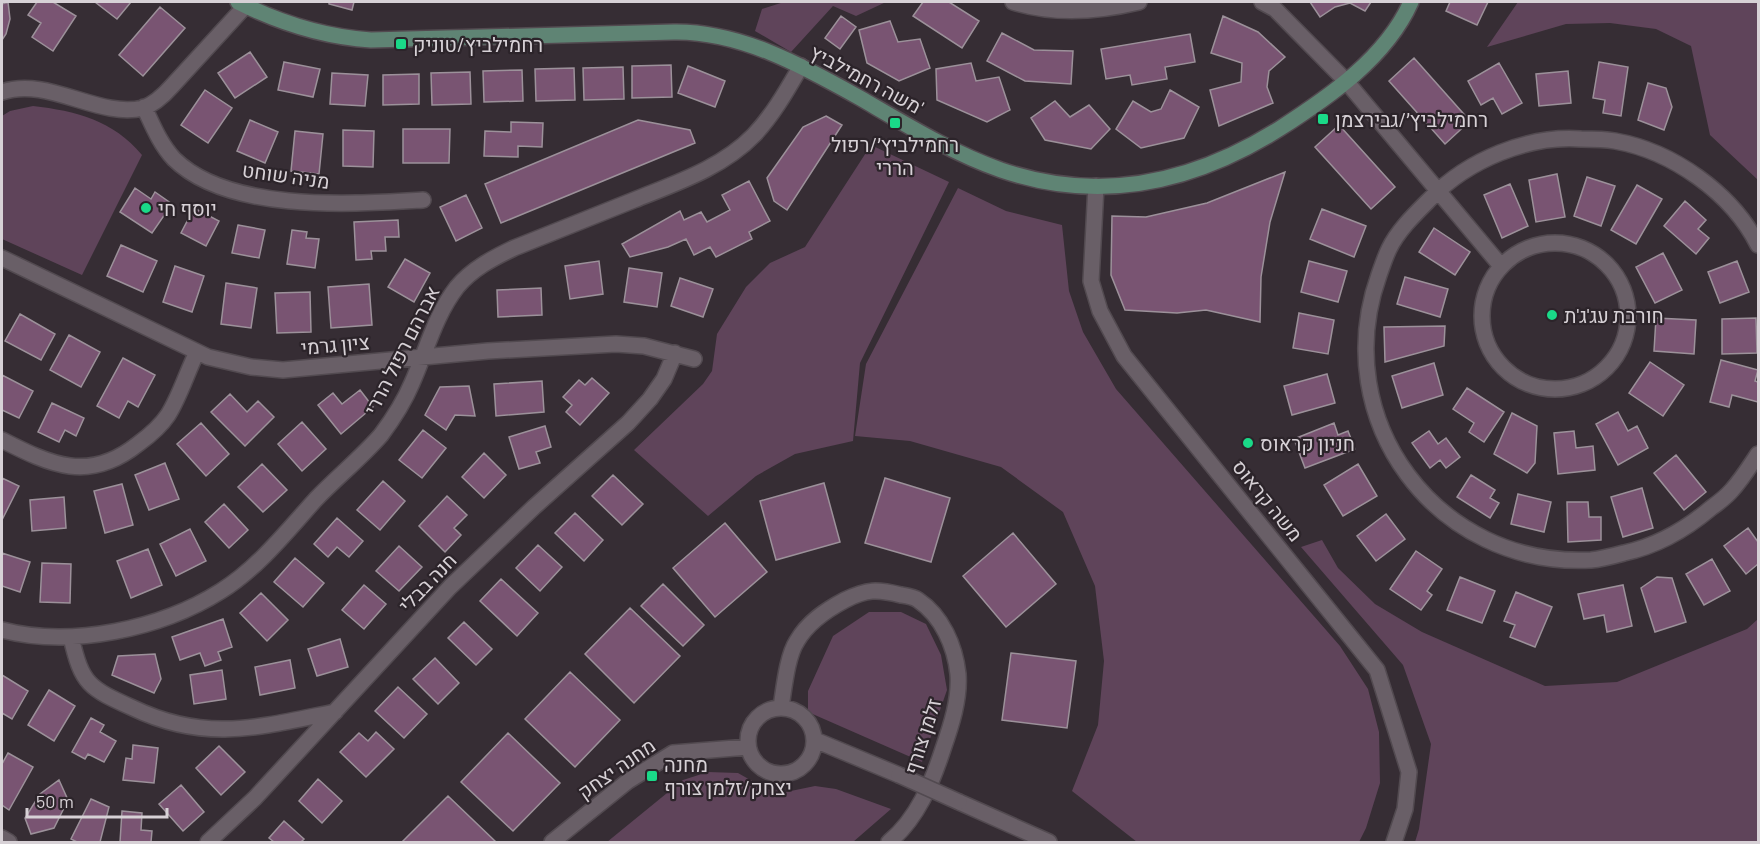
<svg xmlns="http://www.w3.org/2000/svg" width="1760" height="844" viewBox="0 0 1760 844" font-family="Barlow,Heebo,sans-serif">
	<rect width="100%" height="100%" fill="#362d34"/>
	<path fill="#5f445a" d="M784 2H886L856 16 833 6 791 52 755 31 762 9Z
		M1518 2H1758V180L1710 135 1691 46 1656 29 1610 23 1566 24 1487 47Z
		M33 106C76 111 113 120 142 155L82 275 2 239V116L10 111Z
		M871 145 949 182 860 363 853 441 795 454 756 476 708 516 634 450 703 384 712 371 717 334 746 287 770 263 805 247Z
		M958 188 1006 211 1062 225 1069 291 1083 332 1116 389 1340 646 1368 689 1379 732 1380 783 1366 828 1359 842H1137L1072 791 1098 725 1104 661 1095 586 1063 512 1001 467 910 441 855 436 866 364Z
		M1322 540 1338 568 1375 604 1422 632 1545 686 1617 682 1747 629 1758 619V842H1415L1419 829 1431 744 1403 665 1301 547Z
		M869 612H901L926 624 941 655 947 690 922 762 808 712V691L833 636Z
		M708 772 738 773 766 789 786 792 815 786 836 789 891 809 853 842H607L683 780Z"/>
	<path fill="#795472" stroke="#9c919a" stroke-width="1.5" d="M8 2 10 19 6 34 2 40V4Z
		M37 2H53L76 16 53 51 32 37 41 23 28 15Z
		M95 2H131L117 19Z
		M329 2H354L352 10 329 4Z
		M923 2H949L979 21 962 48 913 16Z
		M1310 2H1371L1365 11 1350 3 1335 7 1320 17Z
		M1450 2H1488L1477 25 1446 11Z
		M160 7 185 28 143 76 119 55Z
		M841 16 856 27 840 49 825 38Z
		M1223 16 1258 32 1285 57 1269 71 1267 87 1273 103 1219 126 1210 90 1241 82 1242 63 1211 53Z
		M890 21 898 42 920 39 930 68 899 81 867 63 859 30Z
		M1002 33 1034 50 1073 51 1071 84 1025 81 987 61Z
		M1190 34 1195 62 1165 67 1167 79 1132 85 1130 75 1106 79 1101 49Z
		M250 52 267 77 235 98 218 73Z
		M1414 58 1470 121 1445 144 1389 81Z
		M284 62 320 69 313 97 278 90Z
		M1599 62 1628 67 1621 116 1603 113 1605 100 1593 98Z
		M971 63 976 81 999 77 1010 110 987 122 937 100 936 69Z
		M1499 63 1522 103 1502 114 1493 98 1481 105 1468 81Z
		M671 65 672 97 632 98V66Z
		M688 66 725 81 715 107 678 93Z
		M623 67 624 99 584 100 583 68Z
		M574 68 575 100 536 101 535 69Z
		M522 70 523 101 484 102 483 71Z
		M1568 71 1571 103 1539 106 1536 74Z
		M470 72 471 104 432 105 431 73Z
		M332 73 368 75 365 106 330 104Z
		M419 74V104L383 105V75Z
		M1648 83 1666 88 1672 107 1664 130 1638 120Z
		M205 90 232 108 208 143 181 125Z
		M1170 90 1199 107 1184 138 1141 148 1116 129 1133 101 1151 112 1161 109Z
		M1055 101 1070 117 1089 105 1110 129 1091 149 1045 140 1031 118Z
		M826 116 842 125 787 210 774 201 767 178 803 127Z
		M250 120 278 132 265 163 237 151Z
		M638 120 690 130 695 143 501 223 485 184Z
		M511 122 543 123 542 147 518 146V157L484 156 485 131 511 132Z
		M1339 125 1395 187 1371 209 1315 147Z
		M403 129H450L449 163H403Z
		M343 130 374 131 373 167 343 166Z
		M295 131 323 134 319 174 291 171Z
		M1285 172 1270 222 1261 277 1260 322 1206 310 1177 313 1125 310 1111 275 1112 216 1146 217 1207 203Z
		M1557 174 1565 217 1536 222 1529 180Z
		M1587 177 1615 186 1601 226 1574 216Z
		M749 181 770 221 749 232 752 239 716 257 710 247 694 255 686 239 668 247 630 257 622 244 680 211 684 220 701 212 707 222 730 210 722 195Z
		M1510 184 1528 226 1502 238 1484 195Z
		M1637 185 1662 199 1636 244 1611 230Z
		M135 188 151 199 155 192 172 204 152 233 120 212Z
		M466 195 482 228 456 241 440 207Z
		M1685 201 1706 220 1698 229 1709 238 1696 254 1664 226Z
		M194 208 219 221 206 246 181 233Z
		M1322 209 1366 226 1354 257 1310 239Z
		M398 220 399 237H385L386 251H371L372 259 356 260 354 222Z
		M238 225 265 230 259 258 232 253Z
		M1434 228 1470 252 1455 275 1419 252Z
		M292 230 307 232 306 238 319 239 315 268 287 264Z
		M121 245 157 261 143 292 107 276Z
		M1663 253 1682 290 1655 303 1636 267Z
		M405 259 430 273 414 302 388 287Z
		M599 261 603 294 570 299 565 266Z
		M1309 261 1347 271 1338 302 1301 292Z
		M1737 261 1749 292 1720 303 1708 272Z
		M175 266 204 276 192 312 163 302Z
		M629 268 662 273 657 307 624 302Z
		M1405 277 1448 289 1440 317 1397 304Z
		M680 278 713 289 703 317 671 306Z
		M226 283 257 288 251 328 221 324Z
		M369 284 372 325 331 328 328 287Z
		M541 288 542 315 498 317 497 290Z
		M310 292 311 332 277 333 275 293Z
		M1299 313 1334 320 1328 354 1293 348Z
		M20 314 55 334 41 360 5 341Z
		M1656 318 1696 320 1694 354 1654 351Z
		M1756 318 1757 353 1722 354V319Z
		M1445 326 1444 346 1385 362 1384 327Z
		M69 335 100 352 81 387 50 370Z
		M123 358 155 375 138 407 128 401 119 418 97 406Z
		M1721 360 1758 370 1755 381 1758 382V402L1732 395 1729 407 1710 402Z
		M1650 362 1684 385 1663 416 1629 393Z
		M1434 363 1443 395 1402 408 1392 376Z
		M1327 374 1335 403 1292 415 1284 386Z
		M2 375 33 391 19 418 2 410Z
		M592 378 609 393 580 425 566 412 572 405 563 397 579 380 585 385Z
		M542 381 544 412 496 416 494 384Z
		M469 386 475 416 455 415 446 430 425 415 440 387Z
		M1467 388 1504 412 1484 442 1469 432 1474 423 1453 409Z
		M360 390 373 407 341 434 318 405 333 393 342 404Z
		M230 394 247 412 258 401 274 417 245 446 211 412Z
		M52 403 84 418 76 436 65 430 59 442 38 432Z
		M1618 412 1628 431 1637 426 1648 448 1618 465 1596 424Z
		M1512 413 1537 426 1535 463 1527 473 1494 454Z
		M302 422 326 449 302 471 278 444Z
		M201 423 229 454 206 476 177 444Z
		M1334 423 1338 435 1348 431 1355 449 1305 468 1294 439Z
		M545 426 551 447 536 452 540 463 519 469 509 437Z
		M423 430 446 448 422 478 399 460Z
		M1429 431 1438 444 1446 438 1460 457 1446 468 1440 460 1430 468 1412 443Z
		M1574 431 1576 448 1593 446 1595 470 1558 474 1554 433Z
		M484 453 506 475 484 498 462 477Z
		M1676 455 1706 492 1684 510 1654 473Z
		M165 463 179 499 149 510 135 475Z
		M262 464 287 490 263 512 238 487Z
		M1358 464 1377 496 1343 516 1324 485Z
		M613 475 643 504 622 525 592 496Z
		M1471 475 1495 490 1490 498 1499 503 1490 518 1457 497Z
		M2 478 19 486 2 520Z
		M885 478 950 498 931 562 865 543Z
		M383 481 405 501 380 530 357 510Z
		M824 483 840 542 776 560 760 501Z
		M122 484 133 525 105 533 94 491Z
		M1642 488 1653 528 1623 537 1611 497Z
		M1518 494 1551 502 1544 532 1511 524Z
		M447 496 467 515 454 528 461 535 445 552 419 526Z
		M64 497 66 528 32 531 30 500Z
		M1567 502H1588L1589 517H1601V540L1568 542Z
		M224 504 248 530 229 548 205 522Z
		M575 513 603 540 584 561 555 533Z
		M1386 514 1405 539 1376 561 1357 536Z
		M337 518 363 541 349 557 337 547 328 557 314 544Z
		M725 523 767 572 715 617 673 568Z
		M1748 528 1758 542V564L1746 574 1724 546Z
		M190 529 206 561 176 576 160 544Z
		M1013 533 1056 584 1006 627 963 576Z
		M538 545 562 567 540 591 516 568Z
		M399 546 422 567 399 591 376 571Z
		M148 549 162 585 131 598 117 561Z
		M1416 551 1442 569 1427 591 1432 595 1421 610 1390 589Z
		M2 553 30 562 20 592 2 586Z
		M295 558 324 583 303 607 274 582Z
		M1712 559 1730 591 1704 605 1686 574Z
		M42 563 71 564 70 603 40 602Z
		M1460 577 1495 591 1482 623 1447 610Z
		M1657 577 1672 578 1686 622 1655 632 1641 588Z
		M501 579 538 613 517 636 480 601Z
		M663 584 704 625 683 646 641 606Z
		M364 585 386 604 364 629 342 610Z
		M1623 585 1632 626 1607 632 1604 615 1584 619 1578 594Z
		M1516 592 1552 607 1535 647 1510 637 1515 625 1504 621Z
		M261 593 288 620 267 641 240 613Z
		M630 608 680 656 634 703 585 654Z
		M223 619 232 647 218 652 221 660 205 666 200 653 180 660 172 637Z
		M464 622 492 649 476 665 448 638Z
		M340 639 348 667 317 676 308 649Z
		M1011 653 1076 661 1067 728 1002 720Z
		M155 654 161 679 154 693 112 675 118 656Z
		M435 658 459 683 438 704 413 679Z
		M290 660 295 688 260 695 255 667Z
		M222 670 226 699 194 704 190 675Z
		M570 672 620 720 575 767 525 719Z
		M2 675 28 691 12 719 2 713Z
		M398 687 427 714 404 738 375 711Z
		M49 690 75 706 54 741 28 725Z
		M91 718 104 725 100 732 116 741 104 762 88 754 85 759 72 752Z
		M376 732 394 749 366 777 340 752 359 733 368 741Z
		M508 733 560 783 513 831 461 782Z
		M133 745 158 748 154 783 123 780 126 758 132 759Z
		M219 746 245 772 221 795 196 768Z
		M8 753 33 767 9 810 2 805V764Z
		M318 779 342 801 322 823 299 801Z
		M59 780 68 800 54 828 31 834 25 818 40 794Z
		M181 785 204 812 183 831 159 804Z
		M448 796 496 842H402Z
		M91 799 109 807 100 842H77L71 839Z
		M122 811 142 813 141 830 152 831 151 842H120Z
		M284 821 304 839 301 842H274L269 838Z"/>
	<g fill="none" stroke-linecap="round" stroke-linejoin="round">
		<defs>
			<path id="street" d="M1013 2C1054 15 1097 12 1139 2
				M1262 2 1275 9 1346 81 1501 266
				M2 92C48 76 99 119 143 108 155 104 164 95 172 86L249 2
				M144 107C153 126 160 144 174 159 229 213 353 204 423 200
				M1096 186 1091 281 1100 311 1124 356 1377 670 1409 772 1405 809 1394 842
				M1482 316a73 73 0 1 1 146 0a73 73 0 1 1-146 0Z
				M1758 245C1732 193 1672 151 1615 141 1604 139 1592 139 1581 139 1528 135 1468 160 1431 198 1416 213 1398 230 1389 249 1385 257 1382 267 1379 275 1327 420 1437 568 1591 560 1602 559 1613 556 1624 553 1657 546 1685 530 1711 508 1718 503 1726 497 1732 490 1742 479 1750 466 1758 454
				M2 258 208 357 251 367 283 370 488 351 616 344 644 346 694 359
				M2 440C51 465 89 483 138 444 149 436 160 427 168 415 180 396 187 372 197 352
				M2 630C71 648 161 629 221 591 257 569 288 530 316 499 337 477 361 458 381 435 393 419 404 402 412 383 426 352 435 315 457 287 472 269 493 258 514 248 554 232 594 216 634 200 676 183 722 168 754 135 773 115 787 90 801 66
				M71 637C82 685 89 688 133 708 206 743 260 727 335 712
				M781 707C784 689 787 656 797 641 808 622 826 610 845 600 867 589 877 589 901 595 907 596 914 597 918 600 942 616 955 646 958 674 960 699 951 726 943 749 932 783 917 819 889 842
				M748 741a33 33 0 1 1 66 0a33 33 0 1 1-66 0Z
				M815 740 899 775
				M959 802 1049 842
				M2 838 9 842
				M208 842 255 798 450 587 534 507 628 423 650 399 664 379 675 353
				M552 842 628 781 673 753 748 747"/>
			<path id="secondary" d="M238 2C280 23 324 37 371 40L674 32C740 31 803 66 860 98 905 124 952 153 1001 170 1100 204 1193 183 1279 129 1329 97 1386 58 1411 2"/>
		</defs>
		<use href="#street" stroke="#524a50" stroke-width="18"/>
		<use href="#secondary" stroke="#524a50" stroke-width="18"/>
		<use href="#street" stroke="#695f67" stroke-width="15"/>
		<use href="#secondary" stroke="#5f8474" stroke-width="15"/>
		<defs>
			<path id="street-bridge" d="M899 775 959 802"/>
		</defs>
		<use href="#street-bridge" stroke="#524a50" stroke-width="18" stroke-linecap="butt"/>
		<use href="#street-bridge" stroke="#695f67" stroke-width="15"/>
	</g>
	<g fill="#1ad988" stroke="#2c242a" stroke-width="2">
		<rect x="395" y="38" width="12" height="12" rx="3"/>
		<rect x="1317" y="113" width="12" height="12" rx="3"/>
		<rect x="889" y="117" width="12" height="12" rx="3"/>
		<circle cx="146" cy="208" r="6"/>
		<circle cx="1552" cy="315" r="6"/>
		<circle cx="1248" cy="443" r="6"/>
		<rect x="646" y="770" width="12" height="12" rx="3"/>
	</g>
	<g text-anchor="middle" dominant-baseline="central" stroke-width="4.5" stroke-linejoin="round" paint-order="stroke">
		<g font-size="20" fill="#d7d1d6" stroke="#2c242a" text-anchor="start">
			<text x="413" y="44">רחמילביץ/טוניק</text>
			<text x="1335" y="119">רחמילביץ׳/גבירצמן</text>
			<text x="895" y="144" text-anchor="middle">רחמילביץ׳/רפול<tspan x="895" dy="23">הררי</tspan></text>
			<text x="158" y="208">יוסף חי</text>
			<text x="1564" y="315">חורבת עג'ג'ת</text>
			<text x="1260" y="443">חניון קראוס</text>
			<text x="664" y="764">מחנה<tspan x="664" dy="23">יצחק/זלמן צורף</tspan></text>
		</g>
		<g font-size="20" fill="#d7d1d6" stroke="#2c242a">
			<text transform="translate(867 79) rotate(28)">משה רחמילביץ'</text>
			<text transform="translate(286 175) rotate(8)">מניה שוחט</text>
			<text transform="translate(335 344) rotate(-5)">ציון גרמי</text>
			<text transform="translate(401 350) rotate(-63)">אברהם רפול הררי</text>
			<text transform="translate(1268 500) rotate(51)">משה קראוס</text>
			<text transform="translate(427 582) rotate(-46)">חנה בבלי</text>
			<text transform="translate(922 736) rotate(-72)">זלמן צורף</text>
			<text transform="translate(616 768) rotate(-35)">מחנה יצחק</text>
		</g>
	</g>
	<rect width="1760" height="844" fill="none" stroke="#d7d1d6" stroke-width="6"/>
	<path d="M27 808v9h140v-9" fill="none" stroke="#d7d1d6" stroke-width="3"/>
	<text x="36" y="808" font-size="18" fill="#d7d1d6" stroke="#2c242a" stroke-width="4.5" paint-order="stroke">50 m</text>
</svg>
